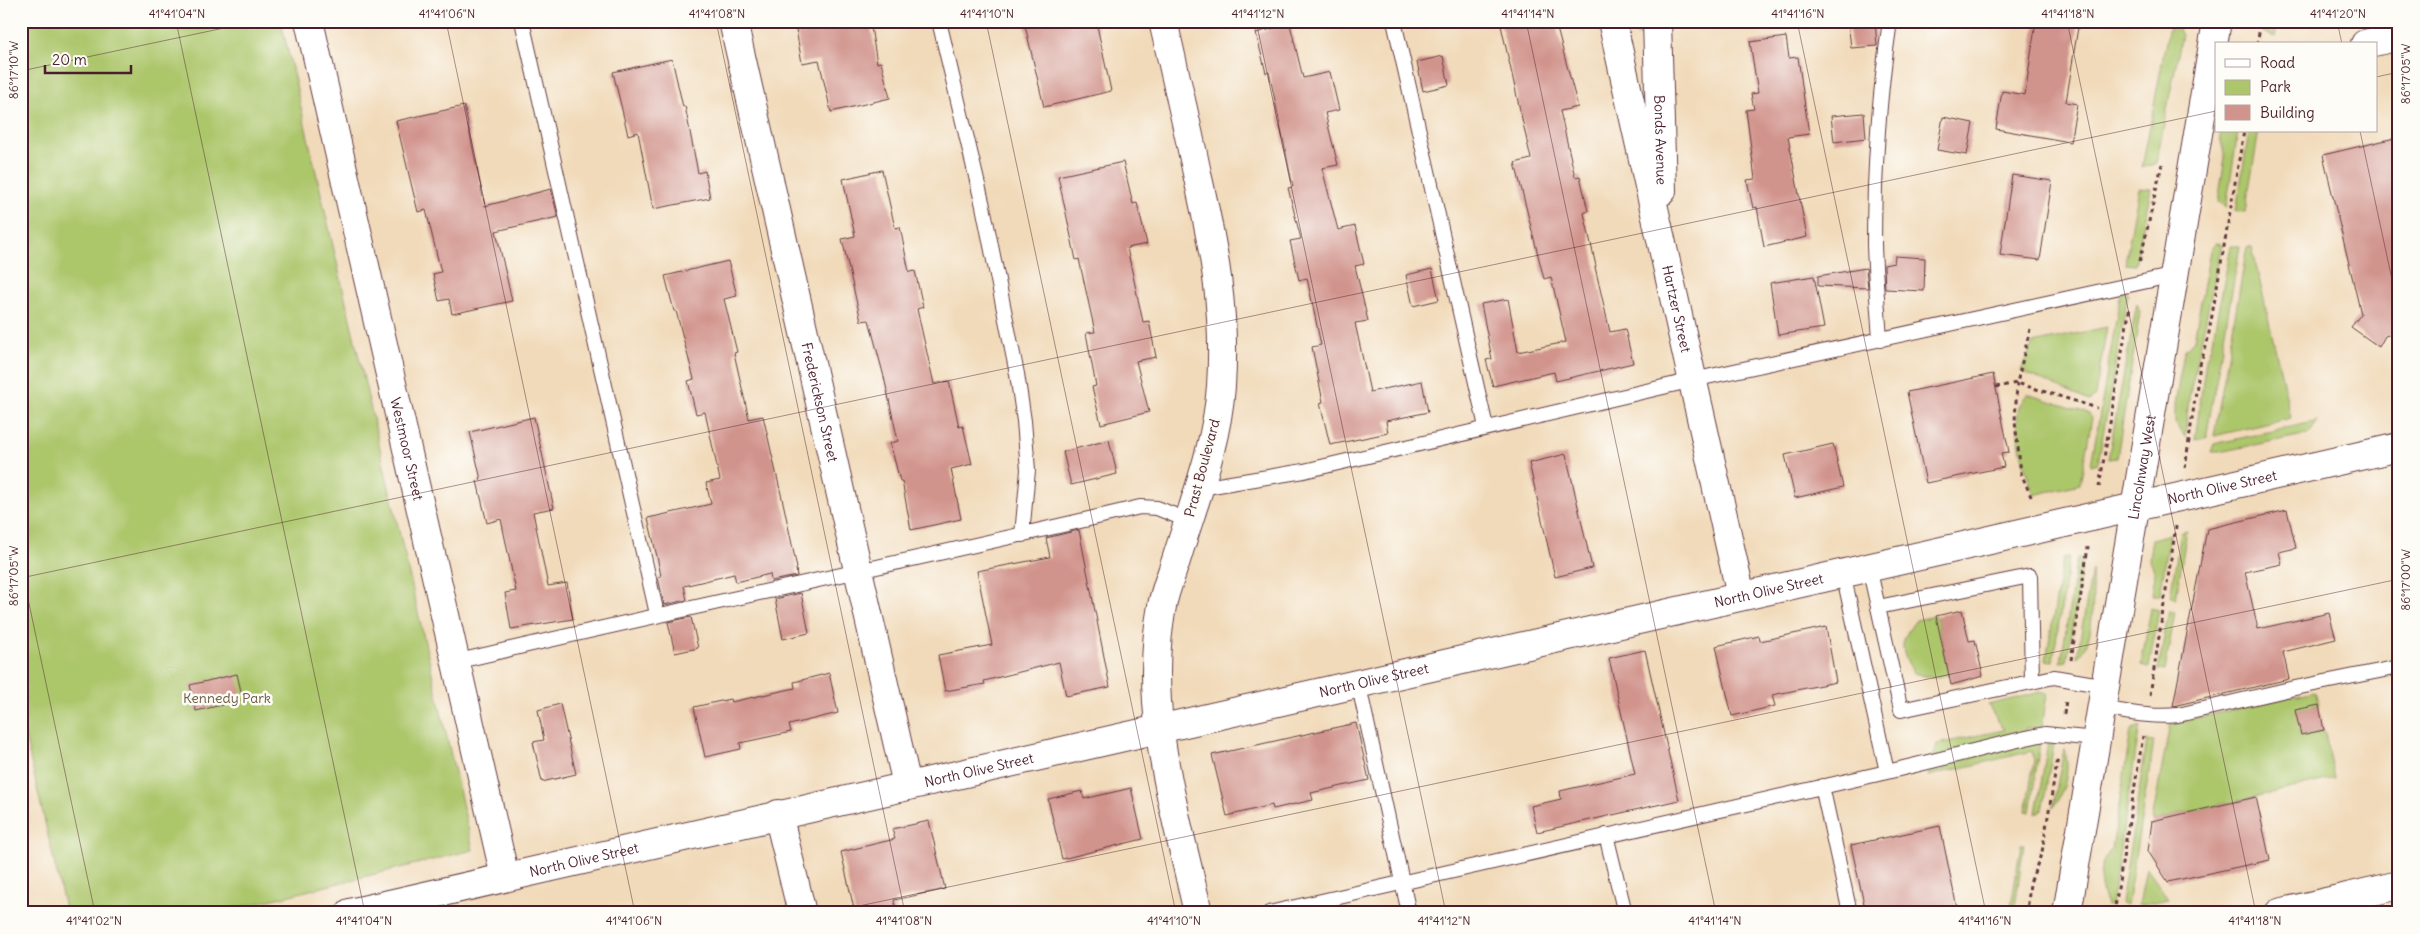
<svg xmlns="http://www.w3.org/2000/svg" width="2420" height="934" viewBox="0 0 2420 934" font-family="Delius,sans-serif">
	<rect width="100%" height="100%" fill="#fdfcf7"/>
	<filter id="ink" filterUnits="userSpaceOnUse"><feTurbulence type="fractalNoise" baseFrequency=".02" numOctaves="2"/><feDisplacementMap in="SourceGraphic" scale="10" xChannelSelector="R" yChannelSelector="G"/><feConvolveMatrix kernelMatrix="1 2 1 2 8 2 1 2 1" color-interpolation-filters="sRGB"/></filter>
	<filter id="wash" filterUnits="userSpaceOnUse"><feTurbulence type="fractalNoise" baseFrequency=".0096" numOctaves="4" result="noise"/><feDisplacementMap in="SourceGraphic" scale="20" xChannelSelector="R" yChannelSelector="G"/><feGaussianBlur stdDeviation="1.12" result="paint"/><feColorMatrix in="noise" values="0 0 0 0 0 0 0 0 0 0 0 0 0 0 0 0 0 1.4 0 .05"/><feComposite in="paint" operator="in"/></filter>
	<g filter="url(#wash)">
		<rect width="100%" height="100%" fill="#f1daba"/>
		<path fill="#acc66b" stroke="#7b724b" d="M21 21H281L473 850 217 913H66L21 719Z
			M1629 21H1650L1647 31 1639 36 1632 31Z
			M2265 21H2278L2275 37 2263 32Z
			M2169 26H2177L2182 35 2156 163 2142 168Z
			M2221 131H2238L2226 208 2218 202 2225 157 2220 137Z
			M2249 131H2259L2245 212 2236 211Z
			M2139 188 2151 189 2135 265 2125 264Z
			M2216 243 2222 244 2189 398 2185 437 2175 423V405L2184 351 2194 340 2210 250Z
			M2231 246H2240L2206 438 2195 440 2206 359 2211 347Z
			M2247 247H2252L2291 418 2214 436Z
			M2121 291 2128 294 2098 463 2091 465Z
			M2137 303 2140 312 2117 458 2108 459Z
			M2107 327 2095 396 2089 401 2021 371 2033 343Z
			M2027 394 2088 413 2092 418 2080 484 2034 495C2025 470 2015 438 2018 411 2019 406 2024 399 2027 394Z
			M2318 421 2309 434 2219 452H2211L2214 444Z
			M2187 530 2176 598 2170 597 2181 532Z
			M2170 534 2160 595H2152L2155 572 2149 559 2152 539Z
			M2069 557 2053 661 2046 660 2063 558Z
			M2077 558 2083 559 2067 661 2061 662Z
			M2092 570C2093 590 2096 646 2077 657Z
			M2151 608 2159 610 2149 668 2141 666Z
			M2169 611 2175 612 2165 671 2158 670Z
			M1936 616 1949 674 1932 678 1914 673C1899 649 1899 642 1916 620Z
			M2315 691 2319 705 2296 710 2301 735 2324 730 2335 778 2152 821 2170 724Z
			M2041 692 2047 694 2042 727 2025 729 2028 745 2040 742 2030 812 2026 811 2034 761 2032 751 1928 776 1937 744 2004 730 1988 705Z
			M2140 726 2111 905 2107 906C2099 885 2095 867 2112 849L2131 730Z
			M2147 741 2154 742 2127 905 2121 903Z
			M2048 743 2054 744 2042 811 2036 813Z
			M2064 749C2071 766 2065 793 2053 807Z
			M2021 844H2024L2014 913H2010Z
			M2146 868 2169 899 2139 905Z"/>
		<g id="blocks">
			<path fill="#d1948d" d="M811 21H870L877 63 881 62 890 98 831 112 819 60 802 63 795 24Z
				M1024 21H1096L1111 91 1044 107Z
				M1500 21H1555L1578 107 1560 111 1575 177 1580 176 1588 211 1584 213 1596 266 1595 267 1610 332 1625 329 1633 363 1556 381 1554 372 1493 386 1486 360 1492 359 1481 304 1508 299 1518 352 1566 342 1551 277 1544 279 1515 163 1531 159Z
				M1848 21H1875L1877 46 1851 48Z
				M2036 21H2079L2066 102 2077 104 2070 142 1996 129 2002 91 2025 95Z
				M1290 24 1303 78 1330 72 1339 110 1325 113 1338 165 1322 168 1338 230 1355 226 1364 264 1355 266 1368 321 1355 323 1370 392 1422 381 1428 412 1386 421 1388 433 1330 445 1320 403 1323 402 1312 347 1321 345 1307 278 1299 280 1290 241 1301 239 1288 188 1293 187 1269 72 1266 73 1256 33Z
				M1786 37 1789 58 1798 57 1809 134 1788 137 1807 237 1764 247 1757 207 1753 208 1747 180 1755 179 1746 110 1754 109 1751 94 1758 93 1750 42Z
				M1443 56 1449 85 1423 91 1417 62Z
				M672 59 683 107 685 106 698 173 705 171 710 198 653 209 638 132 628 135 613 72Z
				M464 106 485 206 551 189 558 217 496 231 512 301 452 314 449 299 439 301 433 274 441 272 426 210 418 212 396 121Z
				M1864 113 1866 138 1834 142 1831 116Z
				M1943 117 1973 123 1967 155 1937 150Z
				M2399 137V332L2385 336 2379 347 2351 327 2361 314 2323 155Z
				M1123 162 1133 204 1137 203 1147 244 1127 248 1143 322 1149 321 1156 357 1136 361 1149 412 1101 424 1092 387 1096 386 1086 333 1095 332 1079 259 1076 260 1058 176Z
				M882 170 895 228 900 227 909 272 915 271 923 307 917 309 934 384 949 381 959 427 963 426 972 464 951 469 961 519 911 530 902 481H900L890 443 898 441 884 377 869 320 861 321 842 239 855 236 843 179Z
				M2012 175 2052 181 2040 260 2000 255Z
				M1895 256 1925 258 1924 291 1885 289 1884 265 1894 263Z
				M728 261 737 296 724 299 737 352 734 353 749 419 763 416 784 507 797 568 796 569 797 576 771 581 770 574 736 582 734 574 684 586 687 600 664 605 658 577 661 576 658 561 648 518 711 504 706 483 720 480 705 412 696 414 688 381 694 379 676 311H674L665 276Z
				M1866 268 1868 288 1818 286V276Z
				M1432 269 1439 300 1413 306 1406 275Z
				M1814 276 1824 328 1778 335 1770 283Z
				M1993 374 2009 452 2001 453 2004 467 1926 483 1907 392Z
				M534 417 554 508 533 512 548 586 567 583 573 619 511 629 505 593 516 591 501 519 487 523 477 481 481 480 470 432Z
				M1109 440 1117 474 1071 485 1063 452Z
				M1833 444 1843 487 1795 498 1785 455Z
				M1566 454 1592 568 1555 577 1529 463Z
				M2287 510 2296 548 2279 552 2282 564 2245 572 2258 629 2329 613 2336 639 2283 652 2289 679 2173 706 2207 529Z
				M1079 530 1110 687 1066 696 1059 662 984 681 985 684 945 691 938 655 992 645 977 571 1050 557 1046 538Z
				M801 593 809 633 783 639 775 599Z
				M1962 610 1969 641 1975 640 1983 676 1951 685 1936 616Z
				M691 617 698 648 675 653 668 622Z
				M1826 627 1836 682 1772 695 1775 706 1732 716 1716 646 1759 636 1760 641Z
				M1645 650 1679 800 1537 832 1531 806 1561 799 1560 791 1635 774 1609 658Z
				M829 673 838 713 789 725 791 732 740 743 741 749 705 757 694 707 730 699 731 702 795 688 794 682Z
				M237 674 243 700 196 711 190 685Z
				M560 704 576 774 542 782 533 742 544 740 538 710Z
				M2319 705 2324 730 2301 735 2295 710Z
				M1356 723 1369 780 1311 793 1313 800 1273 809 1272 805 1227 816 1212 755Z
				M1131 788 1143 839 1062 859 1048 799 1082 791 1084 799Z
				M2256 797 2270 860 2168 882 2148 851 2152 821Z
				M929 821 945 889 894 900 897 913H855L841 852 895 839 892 829Z
				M1940 826 1958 913H1866L1851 845Z"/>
		</g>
	</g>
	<g filter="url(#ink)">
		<use href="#blocks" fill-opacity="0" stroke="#633b40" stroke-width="1"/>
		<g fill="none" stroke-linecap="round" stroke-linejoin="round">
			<defs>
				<path id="service" d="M522 21 657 614
					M939 21 983 206 1017 374 1024 421 1028 470 1022 535
					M1394 21 1486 427
					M1880 340C1878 308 1875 276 1874 245 1874 170 1879 95 1890 21
					M1200 488 1304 471 1693 380 2175 275
					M1869 567 1901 710 2054 677 2106 686
					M1843 573 1887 772
					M1878 607 2030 576 2032 682
					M455 662C683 608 913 561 1140 507L1157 508 1189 521
					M1358 682 1409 913
					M2102 708C2127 712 2152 718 2178 715L2290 689 2399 667
					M1822 786 1850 913
					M1606 835 1625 913
					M1269 913 1887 772 2026 738 2045 734 2096 739"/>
				<g id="minor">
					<path id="s1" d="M733 21 907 785"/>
					<path d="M1163 21C1175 73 1187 125 1198 178 1214 249 1226 311 1221 386 1217 444 1195 499 1178 554 1173 571 1165 589 1162 606 1142 710 1176 812 1198 913"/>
					<path id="s2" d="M1612 21 1741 596"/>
					<path id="s3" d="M1657 21 1662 191"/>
					<path d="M2365 44 2399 36"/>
					<path d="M778 814 802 913"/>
					<path d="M2279 913 2399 885"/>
				</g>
				<g id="tertiary">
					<path id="s4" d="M309 21 505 877"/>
					<path id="s5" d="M350 913 2399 447"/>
				</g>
				<g id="primary">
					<path id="s6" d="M2067 913 2217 21"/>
				</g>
			</defs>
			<use href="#service" stroke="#633b40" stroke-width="16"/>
			<use href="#minor" stroke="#633b40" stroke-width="30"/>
			<use href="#tertiary" stroke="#633b40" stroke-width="30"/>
			<use href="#primary" stroke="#633b40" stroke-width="30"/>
			<path stroke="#633b40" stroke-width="3" stroke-dasharray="4 4" stroke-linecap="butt" d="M2257 44 2261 21
				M2140 261 2162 164
				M2030 329 2017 383 2015 422 2021 473 2032 499
				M1996 387 2017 383 2097 408
				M2185 468 2200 364 2207 344 2244 131
				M2099 487 2130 306
				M2071 660 2088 547
				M2150 695 2176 526
				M2064 714 2066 700
				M2027 913 2030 883 2042 852 2058 757
				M2114 913 2143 736"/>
			<use href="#service" stroke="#fff" stroke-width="14"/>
			<use href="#minor" stroke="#fff" stroke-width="28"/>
			<use href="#tertiary" stroke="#fff" stroke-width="28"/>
			<use href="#primary" stroke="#fff" stroke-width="28"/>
		</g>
	</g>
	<path fill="none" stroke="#4a1f2b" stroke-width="1" stroke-opacity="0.45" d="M176 21 365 913M446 21 635 913M716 21 905 913M986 21 1176 913M1256 21 1446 913M1526 21 1716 913M1797 21 1986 913M2067 21 2256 913M2337 21 2342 44M21 71 257 21M2376 77 2399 72M2360 131 2399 312M21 566 95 913M21 578 2216 111M826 913 2399 579"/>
	<g text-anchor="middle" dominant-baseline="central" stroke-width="5" stroke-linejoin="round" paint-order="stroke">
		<g font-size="14" fill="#4a1f2b" stroke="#fdfcf7">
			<text stroke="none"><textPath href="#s3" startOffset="119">Bonds Avenue</textPath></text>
			<text stroke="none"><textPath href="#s2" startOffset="295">Hartzer Street</textPath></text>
			<text stroke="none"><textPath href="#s1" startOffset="391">Frederickson Street</textPath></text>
			<text stroke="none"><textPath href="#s4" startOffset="439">Westmoor Street</textPath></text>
			<text stroke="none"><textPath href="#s6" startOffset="452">Lincolnway West</textPath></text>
			<text transform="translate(1202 468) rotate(-75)">Prast Boulevard</text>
			<text stroke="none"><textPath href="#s5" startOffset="1920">North Olive Street</textPath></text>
			<text stroke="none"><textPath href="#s5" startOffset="1455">North Olive Street</textPath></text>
			<text stroke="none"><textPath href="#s5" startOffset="1050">North Olive Street</textPath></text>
			<text stroke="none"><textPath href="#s5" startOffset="645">North Olive Street</textPath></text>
			<text stroke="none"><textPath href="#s5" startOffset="240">North Olive Street</textPath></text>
		</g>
		<g font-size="14" fill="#6c5941" stroke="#fdfcf7">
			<text x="227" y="698">Kennedy Park</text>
		</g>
	</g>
	<rect width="2420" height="934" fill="none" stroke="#fdfcf7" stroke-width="55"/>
	<rect x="2215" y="42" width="162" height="90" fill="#fdfcf7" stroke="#b5a4a5"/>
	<rect x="2225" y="59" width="25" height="8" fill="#ffffff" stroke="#b5a4a5"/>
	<text x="2260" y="68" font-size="15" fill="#4a1f2b">Road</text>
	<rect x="2225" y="80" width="25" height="15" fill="#acc66b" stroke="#b5a4a5"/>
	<text x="2260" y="92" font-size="15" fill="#4a1f2b">Park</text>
	<rect x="2225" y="105" width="25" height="15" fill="#d1948d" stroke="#b5a4a5"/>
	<text x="2260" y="118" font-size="15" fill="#4a1f2b">Building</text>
	<path d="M45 65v8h86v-8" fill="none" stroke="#4a1f2b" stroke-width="2.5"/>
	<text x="52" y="65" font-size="15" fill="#4a1f2b" stroke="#fdfcf7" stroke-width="4" paint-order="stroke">20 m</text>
	<rect x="28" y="28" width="2364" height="878" fill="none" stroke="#4a1f2b" stroke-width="2"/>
	<g font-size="12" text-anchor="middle" fill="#4a1f2b">
		<text x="177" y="18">41°41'04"N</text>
		<text x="447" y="18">41°41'06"N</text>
		<text x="717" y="18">41°41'08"N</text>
		<text x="987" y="18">41°41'10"N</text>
		<text x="1258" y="18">41°41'12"N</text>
		<text x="1528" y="18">41°41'14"N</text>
		<text x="1798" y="18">41°41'16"N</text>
		<text x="2068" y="18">41°41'18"N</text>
		<text x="2338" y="18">41°41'20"N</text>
		<text transform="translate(14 70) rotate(-90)" y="4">86°17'10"W</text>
		<text transform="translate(2406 74) rotate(-90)" y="4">86°17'05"W</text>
		<text transform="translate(14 576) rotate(-90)" y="4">86°17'05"W</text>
		<text transform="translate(2406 580) rotate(-90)" y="4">86°17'00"W</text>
		<text x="94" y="925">41°41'02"N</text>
		<text x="364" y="925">41°41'04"N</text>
		<text x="634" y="925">41°41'06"N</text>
		<text x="904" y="925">41°41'08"N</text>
		<text x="1174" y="925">41°41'10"N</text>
		<text x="1444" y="925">41°41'12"N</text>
		<text x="1715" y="925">41°41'14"N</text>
		<text x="1985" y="925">41°41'16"N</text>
		<text x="2255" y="925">41°41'18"N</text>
	</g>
</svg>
